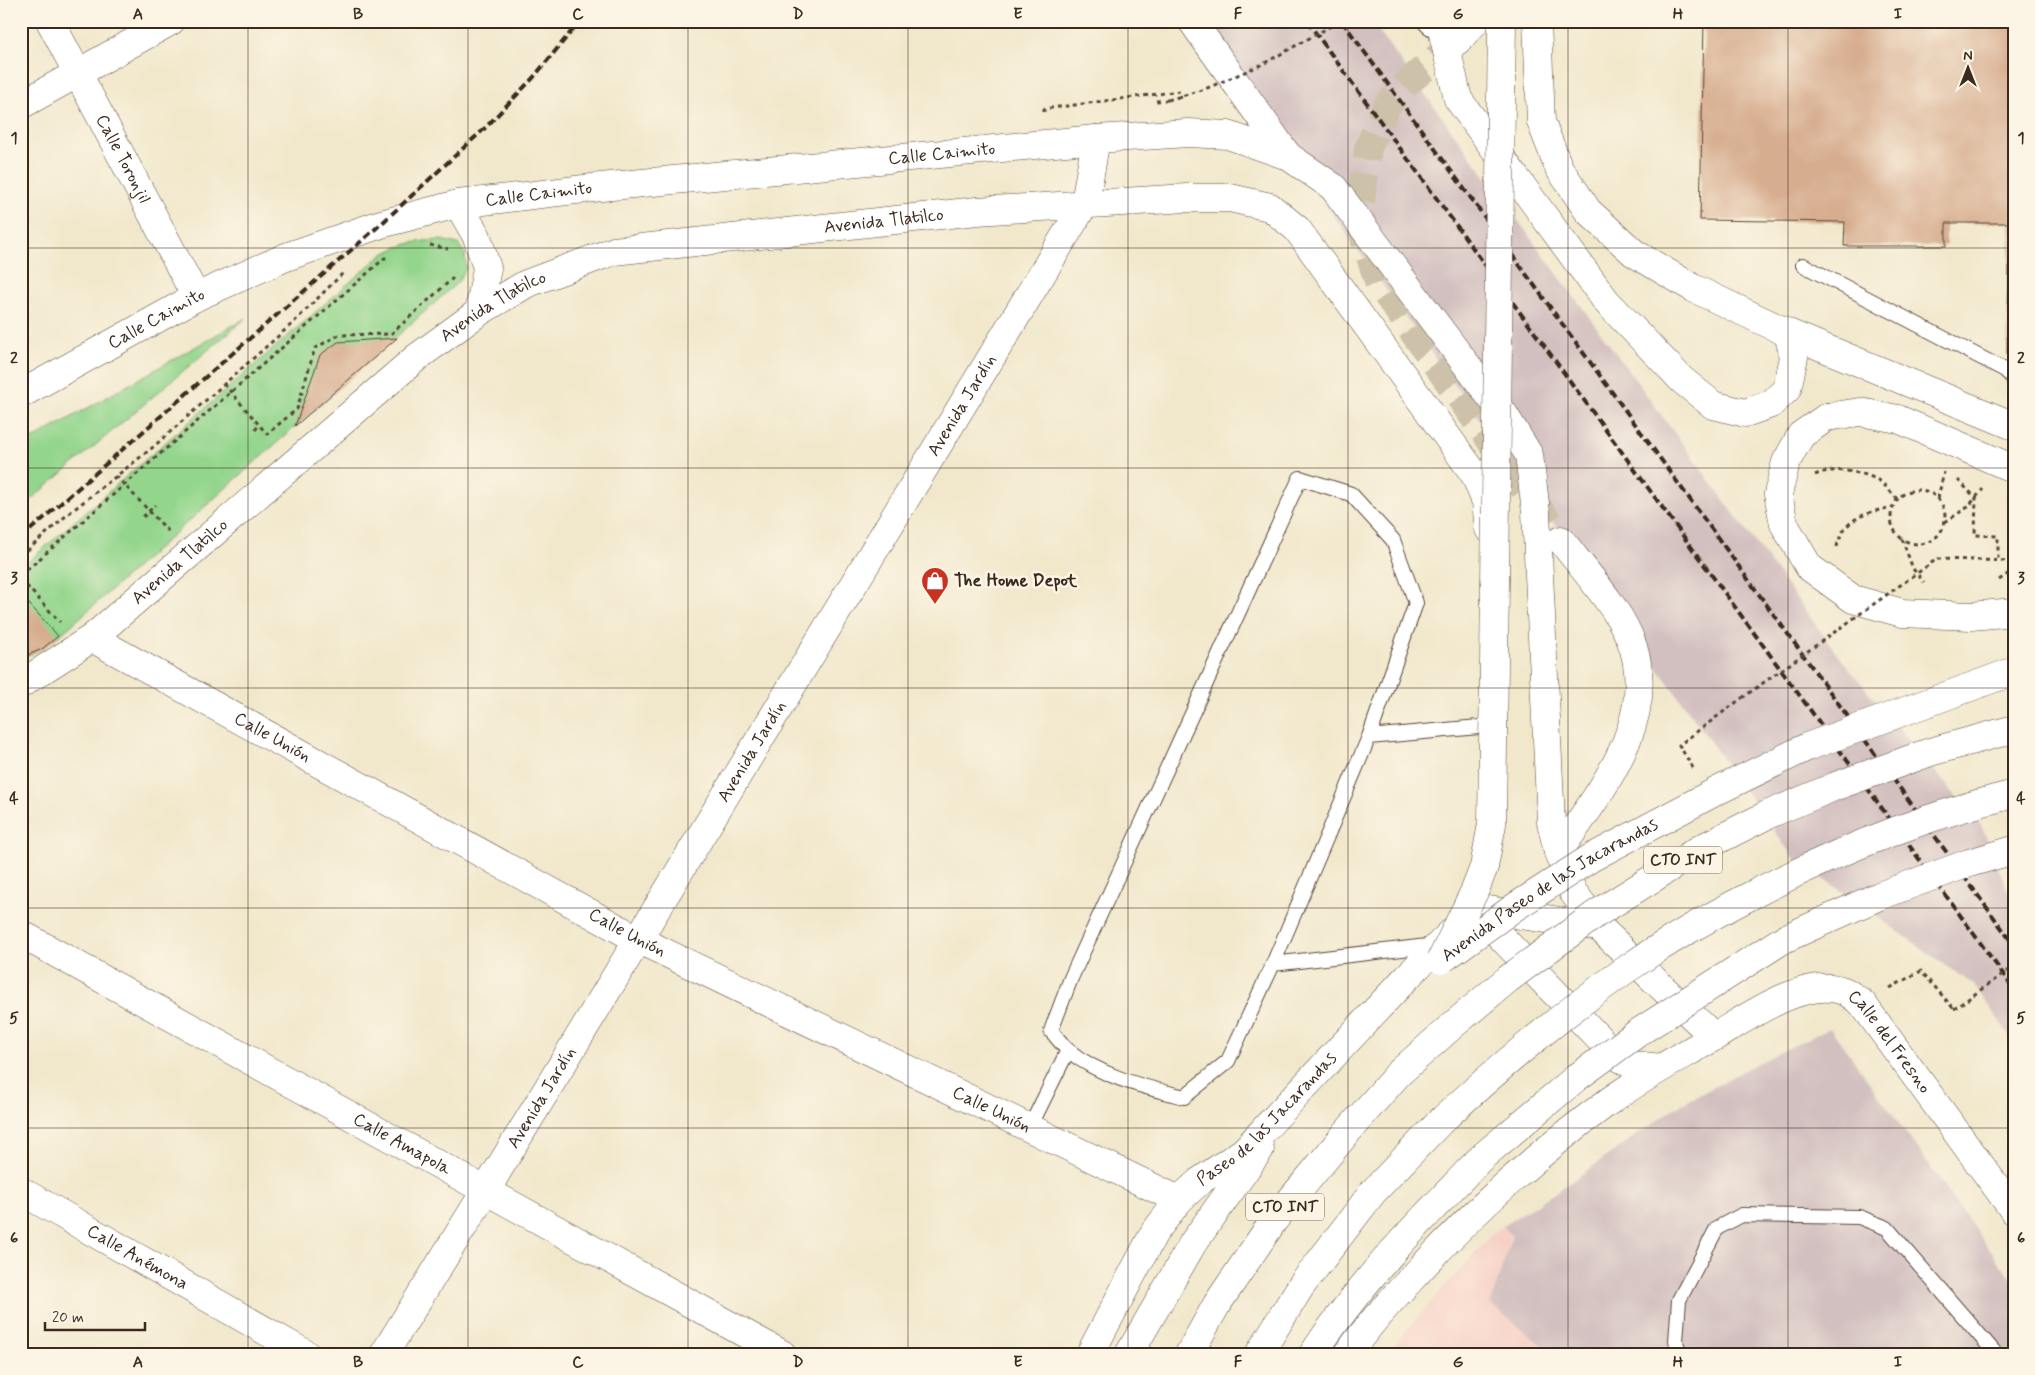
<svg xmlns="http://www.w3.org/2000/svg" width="2035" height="1375" viewBox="0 0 2035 1375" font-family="Mynerve,sans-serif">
	<rect width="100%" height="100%" fill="#fcf5e5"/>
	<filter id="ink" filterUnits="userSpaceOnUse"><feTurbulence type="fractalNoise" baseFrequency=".02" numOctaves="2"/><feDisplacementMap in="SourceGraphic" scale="10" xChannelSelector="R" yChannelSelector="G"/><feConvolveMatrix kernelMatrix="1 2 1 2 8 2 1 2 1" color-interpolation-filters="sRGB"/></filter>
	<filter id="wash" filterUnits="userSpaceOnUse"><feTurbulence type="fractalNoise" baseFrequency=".0096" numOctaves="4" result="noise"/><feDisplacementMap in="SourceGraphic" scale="20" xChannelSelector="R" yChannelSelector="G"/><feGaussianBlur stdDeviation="1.12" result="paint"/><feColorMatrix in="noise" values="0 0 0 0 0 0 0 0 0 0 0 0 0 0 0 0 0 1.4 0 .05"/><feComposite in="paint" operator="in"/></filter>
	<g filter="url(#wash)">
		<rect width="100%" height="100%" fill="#f1e8cc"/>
		<path fill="#f7d1c6" d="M1503 1226 1512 1235 1490 1304 1553 1354H1388L1415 1320 1493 1233Z"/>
		<path fill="#d2bfbf" d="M1194 21H1371L1841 659 1982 827 2014 906V1042L1974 985 1793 857Z
			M1830 1028 2014 1283V1354H1553L1490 1304 1512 1236 1503 1226 1571 1182 1675 1108 1758 1063Z"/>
		<path fill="#93d58c" stroke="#678055" d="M441 240 458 244 465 254 466 269 457 283 67 629 42 649 21 658V568L380 256C402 243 416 241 441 240Z
			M246 318 21 508V446Z"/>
		<g id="blocks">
			<path fill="#d7ad8f" d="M1704 21H2014V354H2007L2010 223H1946V246H1844L1845 222 1700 220Z
				M397 338 295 426 320 355 338 342Z
				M21 595 58 636 42 649 21 658Z"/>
		</g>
	</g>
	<g filter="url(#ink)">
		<use href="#blocks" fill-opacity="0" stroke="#564638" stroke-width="1"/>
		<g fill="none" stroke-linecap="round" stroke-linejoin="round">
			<path stroke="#cdc2a9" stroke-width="28" stroke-dasharray="28 14" stroke-linecap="butt" d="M1457 41 1407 83 1387 106 1368 148 1360 208 1365 242 1379 284 1561 540"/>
			<defs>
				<path id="lane" d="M1423 21 1429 27 1443 34
					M1803 265 2005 370 2014 379
					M1300 478 1351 494 1393 540 1416 603 1369 737 1273 964 1228 1061 1184 1097C1145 1087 1101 1077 1069 1051 1062 1045 1057 1037 1051 1031L1071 978Z
					M1369 737 1490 726
					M1273 964 1436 945
					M1030 1127 1068 1050
					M1679 1354 1676 1341 1679 1300 1717 1228 1742 1215 1859 1217 1887 1228 1996 1354"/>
				<g id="street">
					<path id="s1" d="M50 21 196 297"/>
					<path d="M1192 21 1288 156"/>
					<path d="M21 105 171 21"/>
					<path id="s2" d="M92 638 637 939 1179 1200"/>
					<path id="s3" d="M21 934 782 1354"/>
					<path id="s4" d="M1714 1037C1747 1018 1807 974 1846 992 1852 995 1857 1000 1862 1003L2014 1211"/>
					<path id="s5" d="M21 1191 306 1354"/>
					<path id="s6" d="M384 1354 486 1190 1085 203 1096 139"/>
				</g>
				<g id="secondary">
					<path d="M1442 21 1443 34 1458 99 1607 302 1682 380 1713 405 1745 413 1771 404 1787 389 1794 357 1788 333"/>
					<path d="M1537 21 1541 122 1559 168 1588 211 1634 253 1693 288 1788 333 2014 426"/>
					<path d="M1457 41 1476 21"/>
					<path d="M458 204 477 237 487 268 479 312"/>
					<path id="s7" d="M21 394 196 297 286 257 381 224 458 204 601 187 1096 139 1188 133 1228 135 1288 156 1333 187 1505 416 1529 455 1536 512 1551 822 1558 852 1573 892 1600 928 1714 1037C1679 1058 1641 1078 1608 1102 1537 1154 1473 1211 1414 1276 1391 1300 1367 1326 1348 1354"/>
					<path d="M1827 417 1801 435 1786 462 1778 494 1784 524 1809 567 1853 599 1902 613 1971 616 2014 612"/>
					<path id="s8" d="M21 684 92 638 416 358 479 312 526 284 614 251 977 211 1187 198H1230L1270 207 1297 229 1475 475 1486 502 1489 529"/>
					<path d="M1558 852C1601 791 1663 715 1629 636 1615 604 1583 569 1561 540"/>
					<path d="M1474 909 1615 1055 1633 1065 1661 1068"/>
					<path d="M1488 910 1599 927"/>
					<path id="s9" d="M1090 1354 1154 1233 1179 1200 1200 1181 1244 1151 1407 977 1455 929"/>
					<path d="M1129 1354 1193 1243 1260 1149"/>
					<path d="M1313 1354C1360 1282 1422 1219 1482 1157"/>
				</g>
				<path id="highway" d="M1189 1354 1217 1304 1274 1220 1354 1124 1399 1073
					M1259 1354 1301 1286 1373 1192 1440 1122"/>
			</defs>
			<use href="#lane" stroke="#564638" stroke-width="16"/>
			<use href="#street" stroke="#564638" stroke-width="29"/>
			<use href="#secondary" stroke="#564638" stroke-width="29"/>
			<use href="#highway" stroke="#564638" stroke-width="29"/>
			<path stroke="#564638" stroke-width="3" stroke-dasharray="4 4" stroke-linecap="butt" d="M1156 101 1168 100
				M1044 112V109L1180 91 1181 102
				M430 245 448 249
				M224 384 267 434 297 409 315 348 339 335 391 334 453 278
				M255 430 259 425
				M1815 475C1832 467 1858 471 1874 478 1883 482 1891 492 1897 499
				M116 476 169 532
				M1958 480 1976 498 1975 535 1998 536V560
				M1891 517a27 27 0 1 1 54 0a27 27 0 1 1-54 0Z
				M1938 498 1944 472
				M143 517 155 505
				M1945 522 1968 507 1983 489
				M1902 539 1913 569 1924 582
				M1837 547C1843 518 1867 512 1893 507
				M21 556 68 514 152 448 293 323 345 271
				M1937 559 2014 561
				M21 575 386 257
				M21 580 60 622
				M1999 580 2014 570
				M1693 768 1679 745 1742 698
				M1890 988 1921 971 1954 1009"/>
			<use href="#lane" stroke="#fff" stroke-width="14"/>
			<use href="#street" stroke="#fff" stroke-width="28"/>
			<use href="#secondary" stroke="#fff" stroke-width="28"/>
			<use href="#highway" stroke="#fff" stroke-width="28"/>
			<path stroke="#3b2a1e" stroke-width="4" stroke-dasharray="8 4" stroke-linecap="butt" d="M1307 21 2014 989
				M1342 21 2014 945
				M21 538 381 224 484 129 533 78 580 21"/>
			<defs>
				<g id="secondary-bridge">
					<path d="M1827 417 1860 412 1898 419 2014 469"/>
					<path id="s10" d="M1444 958 1515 907 1591 858 1715 792 1807 747 2014 671"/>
					<path d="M1441 960 1475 890 1484 867 1492 824 1502 21"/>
					<path d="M1482 1157 1576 1078 1639 1032 1784 939 1879 896 1969 863 2014 850"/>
				</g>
				<path id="highway-bridge" d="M1399 1073 1453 1025 1508 979 1596 914 1698 850 1767 815 1836 786 1930 752 2014 729
					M1440 1122C1498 1068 1559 1017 1624 971 1664 943 1707 918 1750 896 1836 851 1920 817 2014 794"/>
			</defs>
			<use href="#secondary-bridge" stroke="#564638" stroke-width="29" stroke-linecap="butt"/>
			<use href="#highway-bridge" stroke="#564638" stroke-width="29" stroke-linecap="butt"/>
			<path stroke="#564638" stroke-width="3" stroke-dasharray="4 4" stroke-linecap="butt" d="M1168 100 1205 89 1263 64 1340 21
				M1742 698 1937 559
				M1954 1009 2014 966"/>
			<use href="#secondary-bridge" stroke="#fff" stroke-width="28"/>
			<use href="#highway-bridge" stroke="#fff" stroke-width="28"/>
		</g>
	</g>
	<path fill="none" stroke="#3b2a1e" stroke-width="1" stroke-opacity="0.55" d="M248 21V1354M468 21V1354M688 21V1354M908 21V1354M1128 21V1354M1348 21V1354M1568 21V1354M1788 21V1354M21 248H2014M21 468H2014M21 688H2014M21 908H2014M21 1128H2014"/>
	<defs>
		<symbol id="shop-pin" viewBox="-11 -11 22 30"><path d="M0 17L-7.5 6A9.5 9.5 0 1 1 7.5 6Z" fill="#c8321e" stroke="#fcf5e5"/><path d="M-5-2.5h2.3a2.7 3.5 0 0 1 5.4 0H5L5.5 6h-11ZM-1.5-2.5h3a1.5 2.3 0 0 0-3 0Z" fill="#fff"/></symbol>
	</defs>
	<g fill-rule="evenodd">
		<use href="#shop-pin" x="919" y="565" width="32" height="43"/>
	</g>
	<g text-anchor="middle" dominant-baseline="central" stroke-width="5" stroke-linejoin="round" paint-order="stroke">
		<g fill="#fcf5e5" stroke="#75675a" stroke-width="1">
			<rect x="1644" y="846.5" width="78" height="27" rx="4"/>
			<rect x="1246" y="1193.5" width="78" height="27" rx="4"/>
		</g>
		<g font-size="16" font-weight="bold" fill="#3b2a1e">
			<text x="1683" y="860">CTO INT</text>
			<text x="1285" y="1207">CTO INT</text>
		</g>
		<g font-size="18" fill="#3b2a1e" stroke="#fcf5e5">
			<text stroke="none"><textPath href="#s7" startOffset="965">Calle Caimito</textPath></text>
			<text stroke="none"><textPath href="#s1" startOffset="156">Calle Toronjil</textPath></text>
			<text stroke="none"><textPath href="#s7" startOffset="560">Calle Caimito</textPath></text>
			<text stroke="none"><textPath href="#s8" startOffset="1011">Avenida Tlatilco</textPath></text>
			<text stroke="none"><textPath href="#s8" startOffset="606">Avenida Tlatilco</textPath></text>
			<text stroke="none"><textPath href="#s7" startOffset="155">Calle Caimito</textPath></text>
			<text stroke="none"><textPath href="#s6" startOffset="1111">Avenida Jardín</textPath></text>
			<text stroke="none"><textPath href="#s8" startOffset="201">Avenida Tlatilco</textPath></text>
			<text stroke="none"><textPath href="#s2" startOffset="206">Calle Unión</textPath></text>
			<text stroke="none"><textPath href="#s6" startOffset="706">Avenida Jardín</textPath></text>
			<text stroke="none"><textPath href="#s10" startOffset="126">Avenida Paseo de las Jacarandas</textPath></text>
			<text stroke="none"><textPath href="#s2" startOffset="611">Calle Unión</textPath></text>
			<text stroke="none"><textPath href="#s4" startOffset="211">Calle del Fresno</textPath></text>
			<text stroke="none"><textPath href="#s6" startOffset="301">Avenida Jardín</textPath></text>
			<text stroke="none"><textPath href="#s2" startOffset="1016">Calle Unión</textPath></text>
			<text stroke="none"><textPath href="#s9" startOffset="298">Paseo de las Jacarandas</textPath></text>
			<text stroke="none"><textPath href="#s3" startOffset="435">Calle Amapola</textPath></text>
			<text stroke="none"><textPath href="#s5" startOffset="134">Calle Anémona</textPath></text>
		</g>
		<g font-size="18" font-weight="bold" fill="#3b2a1e" stroke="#fcf5e5" text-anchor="start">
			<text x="954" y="581">The Home Depot</text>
		</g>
	</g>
	<rect width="2035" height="1375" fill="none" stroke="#fcf5e5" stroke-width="55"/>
	<g transform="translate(1968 68)" stroke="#fcf5e5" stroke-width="4" paint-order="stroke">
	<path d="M0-4L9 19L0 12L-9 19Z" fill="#3b2a1e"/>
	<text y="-8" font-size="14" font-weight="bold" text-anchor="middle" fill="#3b2a1e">N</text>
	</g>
	<path d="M45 1322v8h100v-8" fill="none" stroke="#3b2a1e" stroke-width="2.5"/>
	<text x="52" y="1322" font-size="15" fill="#3b2a1e" stroke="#fcf5e5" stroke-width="4" paint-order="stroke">20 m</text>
	<rect x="28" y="28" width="1980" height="1320" fill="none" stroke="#3b2a1e" stroke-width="2"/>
	<g font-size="16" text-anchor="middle" font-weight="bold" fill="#3b2a1e">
		<text x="138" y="19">A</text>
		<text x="358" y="19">B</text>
		<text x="578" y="19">C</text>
		<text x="798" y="19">D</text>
		<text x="1018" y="19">E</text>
		<text x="1238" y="19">F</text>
		<text x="1458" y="19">G</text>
		<text x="1678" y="19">H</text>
		<text x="1898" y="19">I</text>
		<text x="14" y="143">1</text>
		<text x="2021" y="143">1</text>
		<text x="14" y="363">2</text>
		<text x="2021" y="363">2</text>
		<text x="14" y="583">3</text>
		<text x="2021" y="583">3</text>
		<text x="14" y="803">4</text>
		<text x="2021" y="803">4</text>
		<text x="14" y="1023">5</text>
		<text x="2021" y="1023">5</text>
		<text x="14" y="1243">6</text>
		<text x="2021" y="1243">6</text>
		<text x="138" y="1367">A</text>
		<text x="358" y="1367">B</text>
		<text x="578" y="1367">C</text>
		<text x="798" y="1367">D</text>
		<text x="1018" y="1367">E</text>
		<text x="1238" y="1367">F</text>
		<text x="1458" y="1367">G</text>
		<text x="1678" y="1367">H</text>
		<text x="1898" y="1367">I</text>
	</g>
</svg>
